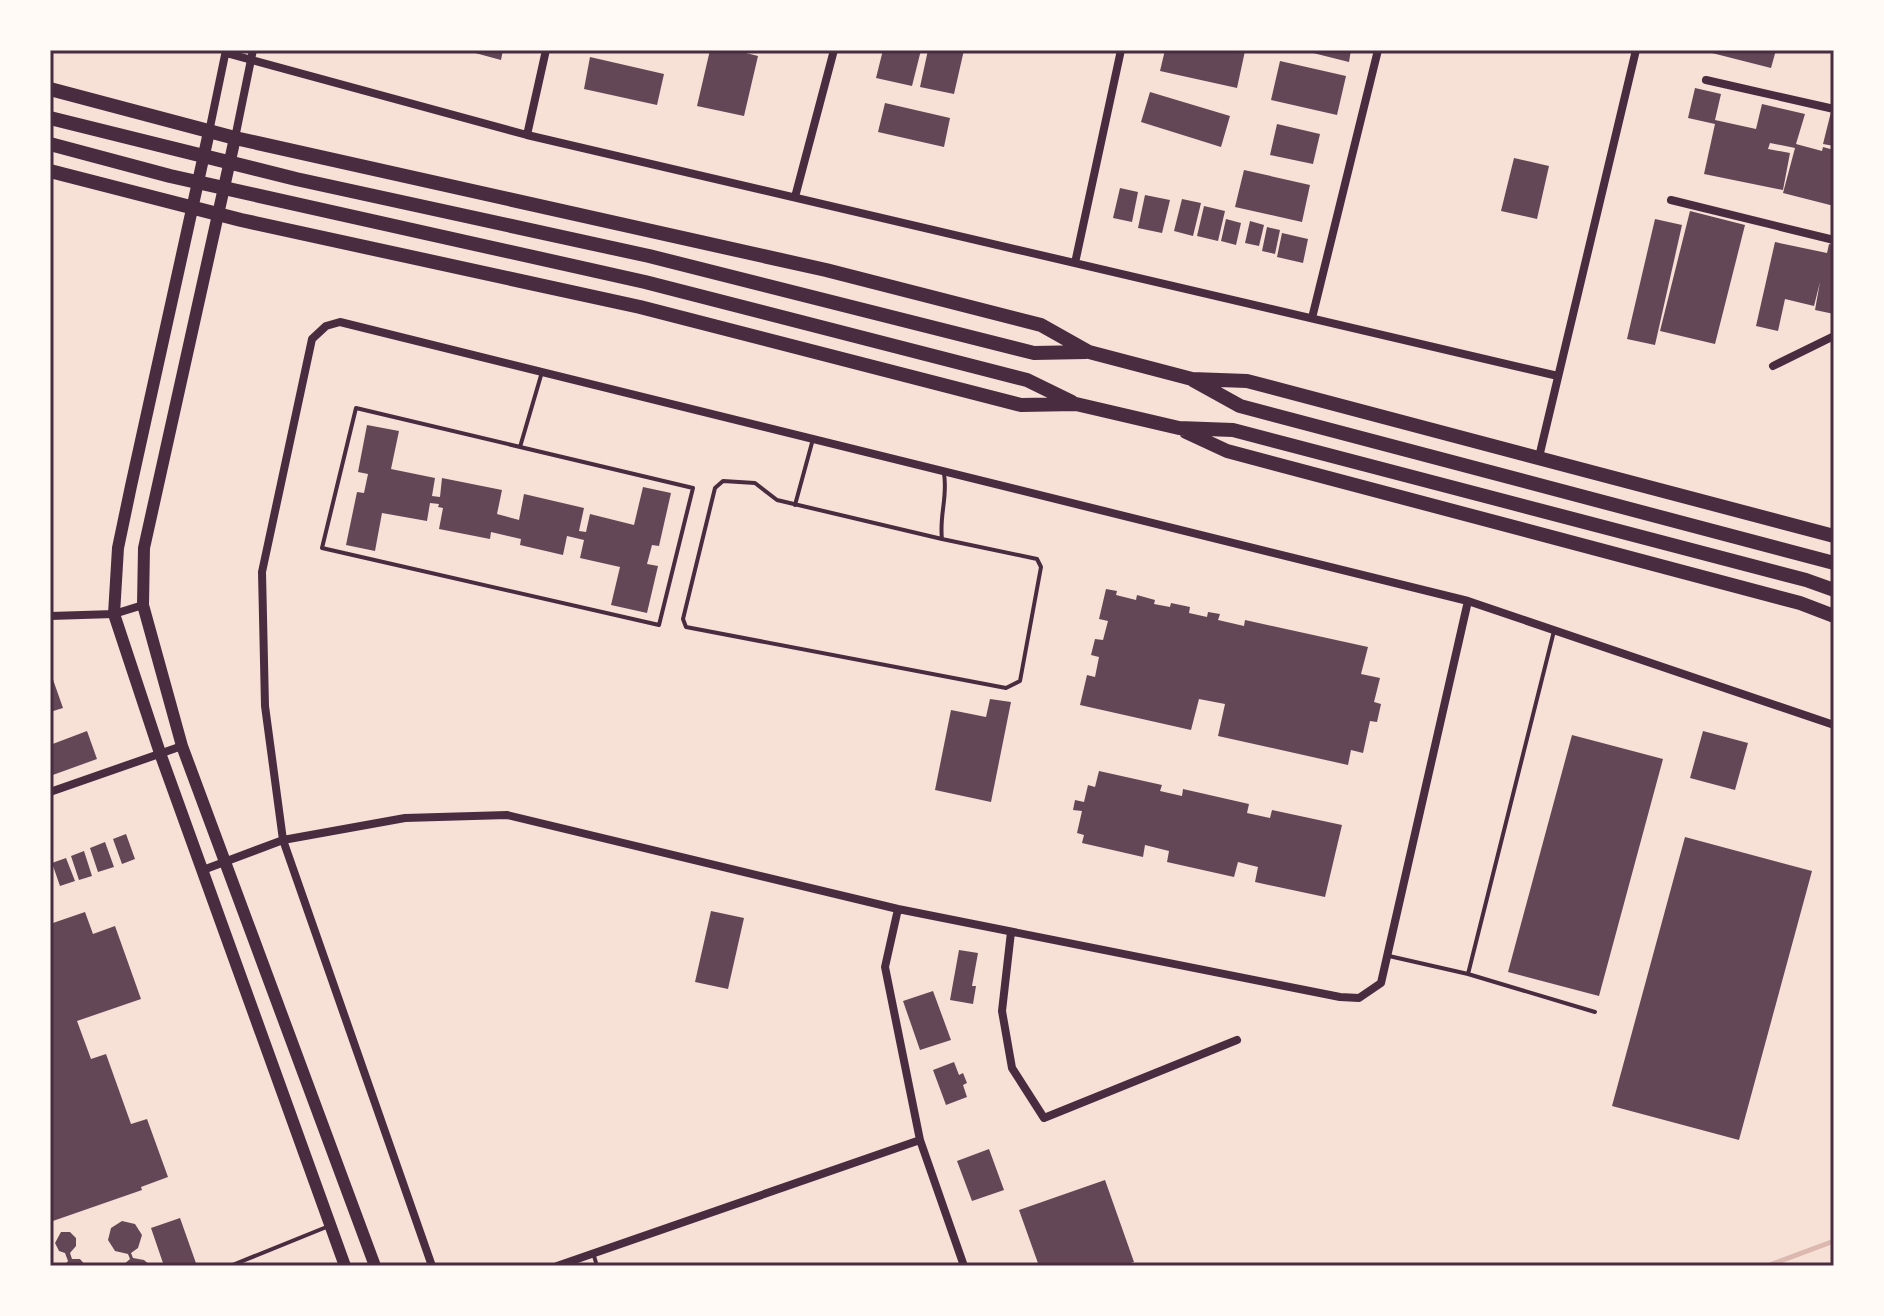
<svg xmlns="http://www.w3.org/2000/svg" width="1884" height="1316" viewBox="0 0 1884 1316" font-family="'Titillium Web',sans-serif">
	<rect width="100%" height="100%" fill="#f7e1d7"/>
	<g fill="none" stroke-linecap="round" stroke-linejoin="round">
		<path stroke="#dcb8b0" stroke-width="5" d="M1767 1266 1834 1241"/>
	</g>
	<path fill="#644757" d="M464 50H503L501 60Z
		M710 50H734L758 56 744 116 697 106Z
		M883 50H921L912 86 876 78Z
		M928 50H964L954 94 920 87Z
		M1165 50 1245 51 1237 88 1160 71Z
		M1301 50H1351L1349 62Z
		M1700 50H1776L1771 68Z
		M590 57 664 74 657 105 584 89Z
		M1280 61 1346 76 1337 115 1271 100Z
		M1695 88 1721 94 1715 120 1756 129 1762 104 1805 114 1796 144 1822 151 1823 147 1834 150V206L1783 193 1795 148 1770 143 1768 149 1790 153 1783 190 1704 174 1715 124 1688 118Z
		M1150 92 1230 116 1221 147 1141 122Z
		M885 103 950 118 944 147 878 132Z
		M1831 112 1834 113V146L1823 144Z
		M1277 124 1320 134 1313 164 1270 155Z
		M1514 158 1549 166 1537 219 1501 211Z
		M1244 170 1310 185 1302 222 1235 207Z
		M1120 188 1138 192 1132 222 1113 218Z
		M1145 195 1170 200 1162 233 1138 228Z
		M1182 199 1201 203 1193 236 1174 231Z
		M1204 206 1225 211 1218 241 1197 236Z
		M1690 211 1745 225 1715 344 1660 331Z
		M1226 219 1241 223 1236 245 1221 241Z
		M1655 219 1682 225 1655 345 1627 339Z
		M1250 221 1264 225 1259 246 1245 243Z
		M1267 227 1280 230 1275 254 1262 251Z
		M1282 233 1308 239 1303 263 1277 257Z
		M1775 242 1827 253 1829 244 1834 245V314L1815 310 1820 282 1814 306 1785 299 1778 331 1756 326Z
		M367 425 399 431 391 469 435 478 432 496 440 497 442 478 502 490 497 514 519 520 524 494 584 508 579 531 586 532 590 514 634 525 643 487 671 493 659 546 652 545 647 564 658 566 647 613 611 605 620 567 580 558 584 540 567 536 563 555 520 545 521 539 491 532 490 539 439 529 443 508 438 507 439 504 430 503 427 521 382 513 375 551 346 545 357 492 364 493 368 474 358 472Z
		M1106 589 1117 591 1116 595 1136 600 1137 595 1155 600 1154 604 1170 607 1171 603 1190 607 1189 613 1207 617 1208 612 1220 614 1218 620 1244 626 1245 620 1368 647 1361 674 1380 678 1374 702 1381 704 1377 722 1370 721 1363 753 1351 750 1348 765 1218 736 1225 704 1199 699 1191 730 1080 705 1087 675 1095 677 1099 657 1091 655 1095 639 1103 640 1108 621 1099 619Z
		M50 671 63 708 50 712Z
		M990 699 1011 702 991 802 935 790 951 710 986 717Z
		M87 731 97 759 50 776V745Z
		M1703 731 1748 743 1735 790 1690 778Z
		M1572 735 1663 759 1599 996 1508 972Z
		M1099 771 1162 785 1160 791 1182 796 1183 789 1249 804 1247 813 1270 818 1272 810 1342 825 1325 897 1255 882 1258 867 1238 862 1234 877 1167 862 1169 851 1145 845 1143 857 1082 843 1084 835 1077 833 1082 811 1073 810 1075 800 1084 802 1088 785 1095 787Z
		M126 834 135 859 122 864 113 839Z
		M1685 837 1812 871 1739 1140 1612 1106Z
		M105 842 114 867 98 872 90 848Z
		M84 851 92 876 79 880 71 856Z
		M66 858 75 881 60 886 52 863Z
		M711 911 744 918 728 989 695 982Z
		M85 912 93 934 115 926 141 999 77 1021 91 1059 106 1054 131 1124 147 1119 168 1177 141 1187 142 1190 50 1222V924Z
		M959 950 978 953 972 986H976L973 1004 950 1000Z
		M933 991 951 1040 920 1050 903 1001Z
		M954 1062 959 1075 963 1073 967 1083 963 1085 967 1097 946 1105 933 1070Z
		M989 1149 1004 1190 972 1201 957 1161Z
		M1105 1180 1134 1262 1121 1266H1039L1019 1210Z
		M180 1218 197 1266H164L151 1228Z
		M122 1221 135 1224 142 1235 138 1248 131 1253 133 1258 144 1260 151 1266H122L130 1259 128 1254 115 1251 108 1240 111 1228Z
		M61 1232H70L76 1238V1246L70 1253 72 1259H80L86 1266H64L68 1261 65 1253 59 1251 55 1243Z"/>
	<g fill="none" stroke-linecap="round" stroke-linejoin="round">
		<path stroke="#4a2c40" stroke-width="4" d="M356 408 693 488 659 625 322 548Z
			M520 447 542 372
			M795 505 813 439
			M942 539 777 500 755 483 723 481 715 488 683 619 686 627 1006 688 1020 681 1041 567 1037 559 942 539C939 516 948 496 944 474
			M1389 956 1468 974 1595 1012
			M1468 974 1554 631
			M594 1256 597 1266
			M230 1266 329 1226"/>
		<path stroke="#4a2c40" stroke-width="8" d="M226 53 527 135 1558 376
			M1706 80 1834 109
			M209 132 226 50
			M527 135 546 50
			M235 138 253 50
			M795 197 834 50
			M1671 200 1834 240
			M1075 263 1121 50
			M1312 318 1378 50
			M1773 366 1834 336
			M1539 457 1636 50
			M50 616 114 614 143 605
			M50 792 182 746
			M203 870 283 840 405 818 507 815 898 909 1340 997 1359 998 1381 983 1468 601
			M898 909 885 967 920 1140 964 1266
			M1011 932 1002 1011 1012 1068 1044 1118 1237 1040
			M432 1266 283 840 265 706 262 572 312 339 326 326 340 322 1468 601 1834 725
			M557 1266 920 1140"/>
		<path stroke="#4a2c40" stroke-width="12" d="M209 132 131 486 118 548 114 614 160 753 345 1266
			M235 138 144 548 143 605 182 746 375 1266"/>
		<path stroke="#4a2c40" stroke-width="14" d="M50 89 235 138 826 270 1041 325 1089 352 1192 379 1247 381 1834 536
			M50 118 296 179 649 256 1034 353 1086 352
			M50 144 170 176 645 282 1027 380 1072 402
			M50 171 241 220 640 307 1021 405 1076 404 1179 428 1233 430 1806 580 1834 590
			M1193 380 1240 406 1834 563
			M1186 432 1227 451 1800 603 1834 616"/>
	</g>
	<rect width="1884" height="1316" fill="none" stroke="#fffaf5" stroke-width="104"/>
	<rect x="52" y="52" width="1780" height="1212" fill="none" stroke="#4a2c40" stroke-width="3"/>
</svg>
